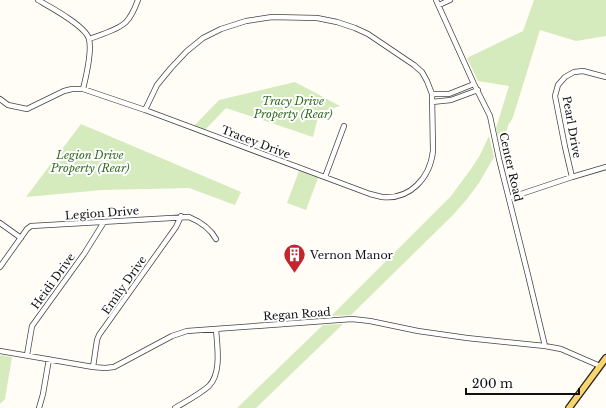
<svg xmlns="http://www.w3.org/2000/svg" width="606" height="408" viewBox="0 0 606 408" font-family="'Libre Baskerville',serif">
	<rect width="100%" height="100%" fill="#fffdf5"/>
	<path fill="#d5ebbd" d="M534 0H606V36L576 41 540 30 513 117 510 123H509L501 149 496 128 509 86 478 81 467 58 523 31Z
		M295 82 340 106 319 113 313 137 226 108 204 131 193 127 219 100Z
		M81 124 241 192 235 205 189 188 102 190 26 197Z
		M489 136 494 157 479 183 467 199 454 214 351 315 331 316 451 196 471 169 480 155Z
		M299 171 318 178 306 210 287 203Z
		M343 324 256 408H237L323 325Z
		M0 355 12 357 5 399 0 404Z"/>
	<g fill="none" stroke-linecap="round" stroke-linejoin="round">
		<defs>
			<path id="minor" d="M38 0C50 7 86 26 89 39 92 51 86 77 83 89
				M436 0 474 84 490 116 499 159 528 275 545 346
				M439 5 450 0
				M89 39C100 35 118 30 126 22 132 16 135 8 138 0
				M606 77 583 71 574 72 565 77 558 85 555 96 565 147 572 177 606 167
				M432 94H449L474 84
				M0 99 8 105 27 109 64 91 72 89H83L145 110 370 194C374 195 378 196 382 197 410 200 430 178 433 151L432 94 427 81 422 72 414 65 368 34 355 28 337 22 317 18 272 17 246 21 221 29 203 38 187 51 171 68 157 85 145 110
				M432 102 451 100 478 90
				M325 177 344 126
				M509 198 572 177
				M0 223 21 238
				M0 267 27 229 31 226 189 217C201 222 210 228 216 239
				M0 351 93 367 105 368 114 367 172 336 187 331 352 319 370 321 418 331 467 338 545 346 561 349 600 366
				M27 355 32 326 84 254 104 222
				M93 367 97 340 99 335 176 227 181 216
				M39 408 43 394 49 359
				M175 408C185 402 200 394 209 386 222 373 217 345 216 329"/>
			<path id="major" d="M569 408 606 358"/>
		</defs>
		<use href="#minor" stroke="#444" stroke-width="6"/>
		<use href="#major" stroke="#222" stroke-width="8"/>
		<use href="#minor" stroke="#fff" stroke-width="4.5"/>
		<use href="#major" stroke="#f9d66b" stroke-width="5.5"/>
	</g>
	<defs>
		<symbol id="building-pin" viewBox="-11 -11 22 30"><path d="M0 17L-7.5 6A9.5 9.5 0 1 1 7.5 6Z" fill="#c4262e" stroke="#fff"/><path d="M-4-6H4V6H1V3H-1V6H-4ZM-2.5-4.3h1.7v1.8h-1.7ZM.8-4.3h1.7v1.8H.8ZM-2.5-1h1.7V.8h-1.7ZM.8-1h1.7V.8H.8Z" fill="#fff"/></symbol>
	</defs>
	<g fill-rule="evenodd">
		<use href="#building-pin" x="282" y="242" width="25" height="34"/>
	</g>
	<g text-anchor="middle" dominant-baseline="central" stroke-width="4" stroke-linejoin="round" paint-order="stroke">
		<g font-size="11" font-style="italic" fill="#2f6b1f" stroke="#fff">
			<text x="293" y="101">Tracy Drive<tspan x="293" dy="13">Property (Rear)</tspan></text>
			<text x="90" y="155">Legion Drive<tspan x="90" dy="13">Property (Rear)</tspan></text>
		</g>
		<g font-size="11" fill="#111" stroke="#fff">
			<text transform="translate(572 127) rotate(80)">Pearl Drive</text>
			<text transform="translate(256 142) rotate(21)">Tracey Drive</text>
			<text transform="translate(511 167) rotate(77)">Center Road</text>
			<text transform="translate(102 213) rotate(-4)">Legion Drive</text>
			<text transform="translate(53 281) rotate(-54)">Heidi Drive</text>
			<text transform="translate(124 285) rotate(-55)">Emily Drive</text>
			<text transform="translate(297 314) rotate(-4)">Regan Road</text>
		</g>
		<g font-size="11" fill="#111" stroke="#fff" text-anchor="start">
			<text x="310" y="255">Vernon Manor</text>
		</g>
	</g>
	<path d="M466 388v6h113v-6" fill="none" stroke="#111111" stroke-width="2"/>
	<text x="472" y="388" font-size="12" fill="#111111" stroke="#ffffff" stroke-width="3" paint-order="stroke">200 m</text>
</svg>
